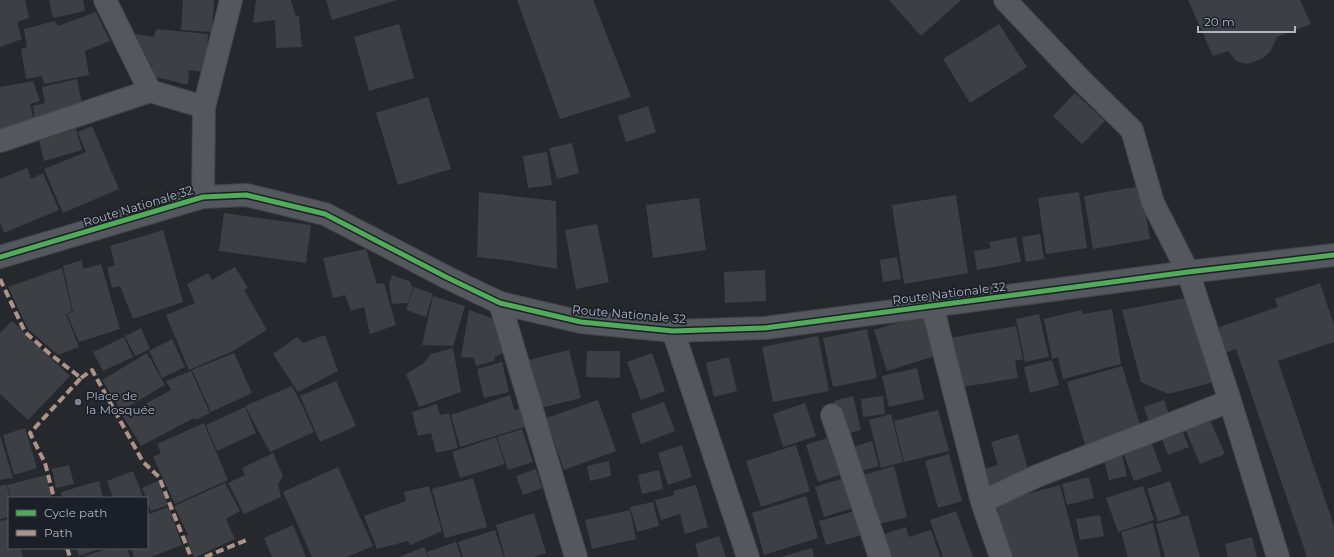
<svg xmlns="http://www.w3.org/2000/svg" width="1334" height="557" viewBox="0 0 1334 557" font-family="Montserrat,sans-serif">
	<rect width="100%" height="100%" fill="#25292e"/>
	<path fill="#3c3f44" d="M0 0H25L29 18 17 22 22 39 0 47Z
		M49 0H83L85 11 53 18Z
		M183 0H214L212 32 181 30Z
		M256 0H291L295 15 299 16 302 47 276 48 275 20 253 23Z
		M326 0H397L332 20Z
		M517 0H593L631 97 560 119Z
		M889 0H961L921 36Z
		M1188 0H1300L1311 24 1277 37 1270 52 1262 59 1247 64 1236 61 1228 51 1213 56Z
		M96 12 110 41 85 51 89 75 44 84 42 76 26 79 21 49 27 47 24 29 55 21 58 26Z
		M399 24 414 78 369 91 354 37Z
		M999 24 1027 67 970 103 943 59Z
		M156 29 208 34 206 72 189 70 188 85 152 76V67L135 34 154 37Z
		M77 79 83 109 35 119 33 106 45 103 42 87Z
		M33 81 40 101 30 104 35 125 0 137V87Z
		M1075 93 1105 121 1082 144 1053 116Z
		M428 97 451 169 398 185 376 113Z
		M648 106 656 132 626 142 618 116Z
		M92 126 119 189 63 213 44 169 86 152 78 132Z
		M76 129 82 150 44 161 39 140Z
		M572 143 579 173 557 179 549 148Z
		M547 152 552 185 528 188 523 156Z
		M27 168 31 179 43 173 59 210 4 233 0 223V179Z
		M1141 186 1150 239 1093 249 1084 196Z
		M479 192 556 201 557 269 512 261 477 257Z
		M1079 192 1087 248 1046 254 1038 198Z
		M956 195 968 273 904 284 892 205Z
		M699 198 706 250 653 258 646 205Z
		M224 213 311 225 306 263 219 251Z
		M597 224 609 282 576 289 565 230Z
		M163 230 183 302 133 319 120 286 112 288 107 268 115 265 110 246Z
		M1040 234 1044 259 1026 262 1022 237Z
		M1016 237 1021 262 977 270 974 251 991 248 989 242Z
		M366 249 377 284 384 283 396 325 370 334 364 307 351 311 345 295 333 298 323 258Z
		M897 257 901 279 883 282 880 260Z
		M82 260 83 269 101 264 120 329 79 342 67 314 73 312 63 266Z
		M235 267 248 288 244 290 267 330 233 351 189 370 166 315 195 303 187 284 208 273 212 280Z
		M62 268 72 311 66 314 79 347 58 355 28 329 8 287Z
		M765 270 766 301 725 303 724 272Z
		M392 275 409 281 413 287 408 303 392 304 389 284Z
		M1320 283 1334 325V342L1278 361 1334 526V557H1307L1236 349 1223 354 1214 329 1278 307 1275 299Z
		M414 287 433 294 426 317 406 310Z
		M433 296 465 306 453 346 422 345Z
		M1190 297 1214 382 1168 394 1141 382 1122 310Z
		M1112 309 1121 364 1063 379 1058 357 1052 359 1044 319 1082 310 1083 314Z
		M469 310 495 319 503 353 495 357 494 361 476 366 474 358 461 357Z
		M925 314 938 355 887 371 874 330Z
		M1039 314 1049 357 1025 362 1016 319Z
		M12 321 70 376 28 420 0 394V333Z
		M1016 326 1023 359 1015 361 1018 378 962 387 950 338Z
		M141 328 150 349 135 356 125 336Z
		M867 329 877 378 833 387 823 338Z
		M325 335 338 371 298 392 273 354 297 337 303 343Z
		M818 336 829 391 773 402 762 347Z
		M124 337 133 357 103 371 93 352Z
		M172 339 185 367 162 378 149 351Z
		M453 348 461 392 419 407 406 374 424 363 431 354Z
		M569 350 581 398 541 408 529 360Z
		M587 351H620V378L586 377Z
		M147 353 165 385 121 411 102 380Z
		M234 353 252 393 211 412 192 370Z
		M652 353 665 391 641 400 627 362Z
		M729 357 737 391 714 397 706 363Z
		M1052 360 1059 385 1030 393 1024 367Z
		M502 362 509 392 484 398 477 369Z
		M1122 366 1141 428 1085 445 1067 382Z
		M917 368 924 399 889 407 882 376Z
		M191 371 210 413 195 420 194 418 141 446 123 416 171 390 166 381Z
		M336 381 356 426 320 442 300 396Z
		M292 386 302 405 314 432 270 452 245 406Z
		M510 395 514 410 523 408 531 425 460 447 451 415Z
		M853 396 861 430 842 435 834 401Z
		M883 396 885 414 863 417 861 399Z
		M598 400 616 451 564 470 546 418Z
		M1164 400 1170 418 1150 425 1144 407Z
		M664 402 675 431 641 444 631 414Z
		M805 403 816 436 783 447 773 414Z
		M437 404 440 415 449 413 458 448 436 453 431 433 418 436 412 412Z
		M245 407 256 433 217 451 206 425Z
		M938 410 949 451 904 462 894 421Z
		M1207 413 1225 454 1200 464 1183 424Z
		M891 414 903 462 881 468 869 420Z
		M204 423 228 480 175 504 153 457 161 453 157 444Z
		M25 428 37 468 14 475 3 435Z
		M1181 428 1189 447 1168 455 1161 437Z
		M522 429 533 462 508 470 497 437Z
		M1018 434 1030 476 990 489 984 469 998 465 991 442Z
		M0 435 13 478 0 480Z
		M1149 436 1162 471 1134 481 1121 447Z
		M496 437 505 464 460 478 452 452Z
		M827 438 840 475 818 482 806 445Z
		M872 441 879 466 857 472 850 448Z
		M682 445 692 477 668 485 658 453Z
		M796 445 810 491 761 507 746 461Z
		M273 453 283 476 278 484 281 497 244 514 228 483 245 475 242 468Z
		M949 454 962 501 938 508 925 461Z
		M1122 455 1127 476 1109 480 1104 460Z
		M609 461 611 476 590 481 587 466Z
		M69 465 74 484 56 488 52 469Z
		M894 466 907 517 876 525 863 475Z
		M338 467 373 546 347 557H312L283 492Z
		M536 469 542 488 523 495 516 476Z
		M659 470 663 489 642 494 638 475Z
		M133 471 143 497 139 498H113L107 481Z
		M46 475 52 498H11L7 485Z
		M1089 477 1094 498 1067 505 1062 484Z
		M473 478 487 527 445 538 432 489Z
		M844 478 853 508 824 517 815 487Z
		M99 481 103 498H62L61 492Z
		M158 481 168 505 151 511 142 488Z
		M1170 481 1181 514 1158 522 1147 489Z
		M225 483 240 511 226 519 235 539 196 557H194L185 536 188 535 174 506Z
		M6 484 10 498 9 517 0 519V486Z
		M696 485 708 527 685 534 680 514 661 520 655 500 674 495 673 491Z
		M1060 485 1079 557H1010L996 502Z
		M429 486 442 531 410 545 408 541 377 549 364 516 406 501 404 492Z
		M1143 486 1154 520 1118 532 1106 498Z
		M806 496 818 538 764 555 752 513Z
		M653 502 659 526 637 532 630 507Z
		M169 507 182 545 151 557H134L131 548H147V509L149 514Z
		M630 510 636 539 592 549 585 520Z
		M855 511 862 535 826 545 819 521Z
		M956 511 973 557H943L930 520Z
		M534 513 546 553 533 557H505L496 525Z
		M1100 515 1104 536 1080 540 1076 519Z
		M1188 515 1200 557H1165L1156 524Z
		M9 519V548H20L23 557H0V521Z
		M1153 523 1161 557H1128L1121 532Z
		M293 525 306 557H272L264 538Z
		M906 527 909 537 931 530 940 557H884L878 536Z
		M495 530 504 557H463L458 542Z
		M719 536 726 557H699L695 544Z
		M1252 537 1257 557H1228L1225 544Z
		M456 542 461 557H429L427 552Z
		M424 547 428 557H399Z
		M76 548H102L79 556Z
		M109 548H127L130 557H83Z
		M812 548 814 557H781Z"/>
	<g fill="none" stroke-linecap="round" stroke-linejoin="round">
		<defs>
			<path id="minor" d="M105 0 150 91
				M1005 0 1082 81 1132 130 1153 203 1188 272 1230 401 1278 557
				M0 141 150 91 204 107
				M203 197 204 107 231 0
				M500 303 576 557
				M932 305 982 502 1001 557
				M673 331 748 557
				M832 415 880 557
				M982 502 1037 476 1230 401"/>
			<path id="tertiary" d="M0 257 203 197 246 195 325 214 448 278 500 303 581 322 673 331 765 328 1188 272 1334 255"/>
		</defs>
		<use href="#minor" stroke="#424549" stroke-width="24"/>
		<use href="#tertiary" stroke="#424549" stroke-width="24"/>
		<use href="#minor" stroke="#54575d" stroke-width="22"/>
		<use href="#tertiary" stroke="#54575d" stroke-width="22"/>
		<path stroke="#af9288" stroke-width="4" stroke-dasharray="8 4" stroke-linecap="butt" d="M0 279 25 332 50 354 81 378 30 433 45 463 54 498
			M81 378 92 370 143 462 159 477 191 557
			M67 548 70 557
			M205 557 249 539"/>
		<defs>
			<path id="cycleway" d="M0 257 203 197 246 195 325 214 448 278 500 303 581 322 673 331 765 328 1188 272 1334 255"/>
		</defs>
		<use href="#cycleway" stroke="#1a1f28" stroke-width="8"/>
		<use href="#cycleway" stroke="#51ab58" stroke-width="5"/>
	</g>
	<circle fill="#7e838d" stroke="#1a1f28" stroke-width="1.5" cx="78" cy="402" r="4"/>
	<g text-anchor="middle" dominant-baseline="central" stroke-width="3.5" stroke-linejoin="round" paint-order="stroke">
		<g font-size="12" fill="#aeb4c0" stroke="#1a1f28">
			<text transform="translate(138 206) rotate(-17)">Route Nationale 32</text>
			<text transform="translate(949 293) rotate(-7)">Route Nationale 32</text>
			<text transform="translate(629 314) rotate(5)">Route Nationale 32</text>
		</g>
		<g font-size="12" fill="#aeb4c0" stroke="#1a1f28" text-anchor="start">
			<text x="86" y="395">Place de<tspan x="86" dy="14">la Mosquée</tspan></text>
		</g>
	</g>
	<rect x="8" y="497" width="140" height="52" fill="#1a1f28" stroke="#555b65"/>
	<rect x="16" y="510" width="20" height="6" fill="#51ab58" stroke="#555b65"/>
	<text x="44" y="517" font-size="12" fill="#aeb4c0">Cycle path</text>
	<rect x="16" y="530" width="20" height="6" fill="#af9288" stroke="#555b65"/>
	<text x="44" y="537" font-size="12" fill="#aeb4c0">Path</text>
	<path d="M1198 26v6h97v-6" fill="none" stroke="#aeb4c0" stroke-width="2"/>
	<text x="1204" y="26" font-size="12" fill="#aeb4c0" stroke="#1a1f28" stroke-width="3" paint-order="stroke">20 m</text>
</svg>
